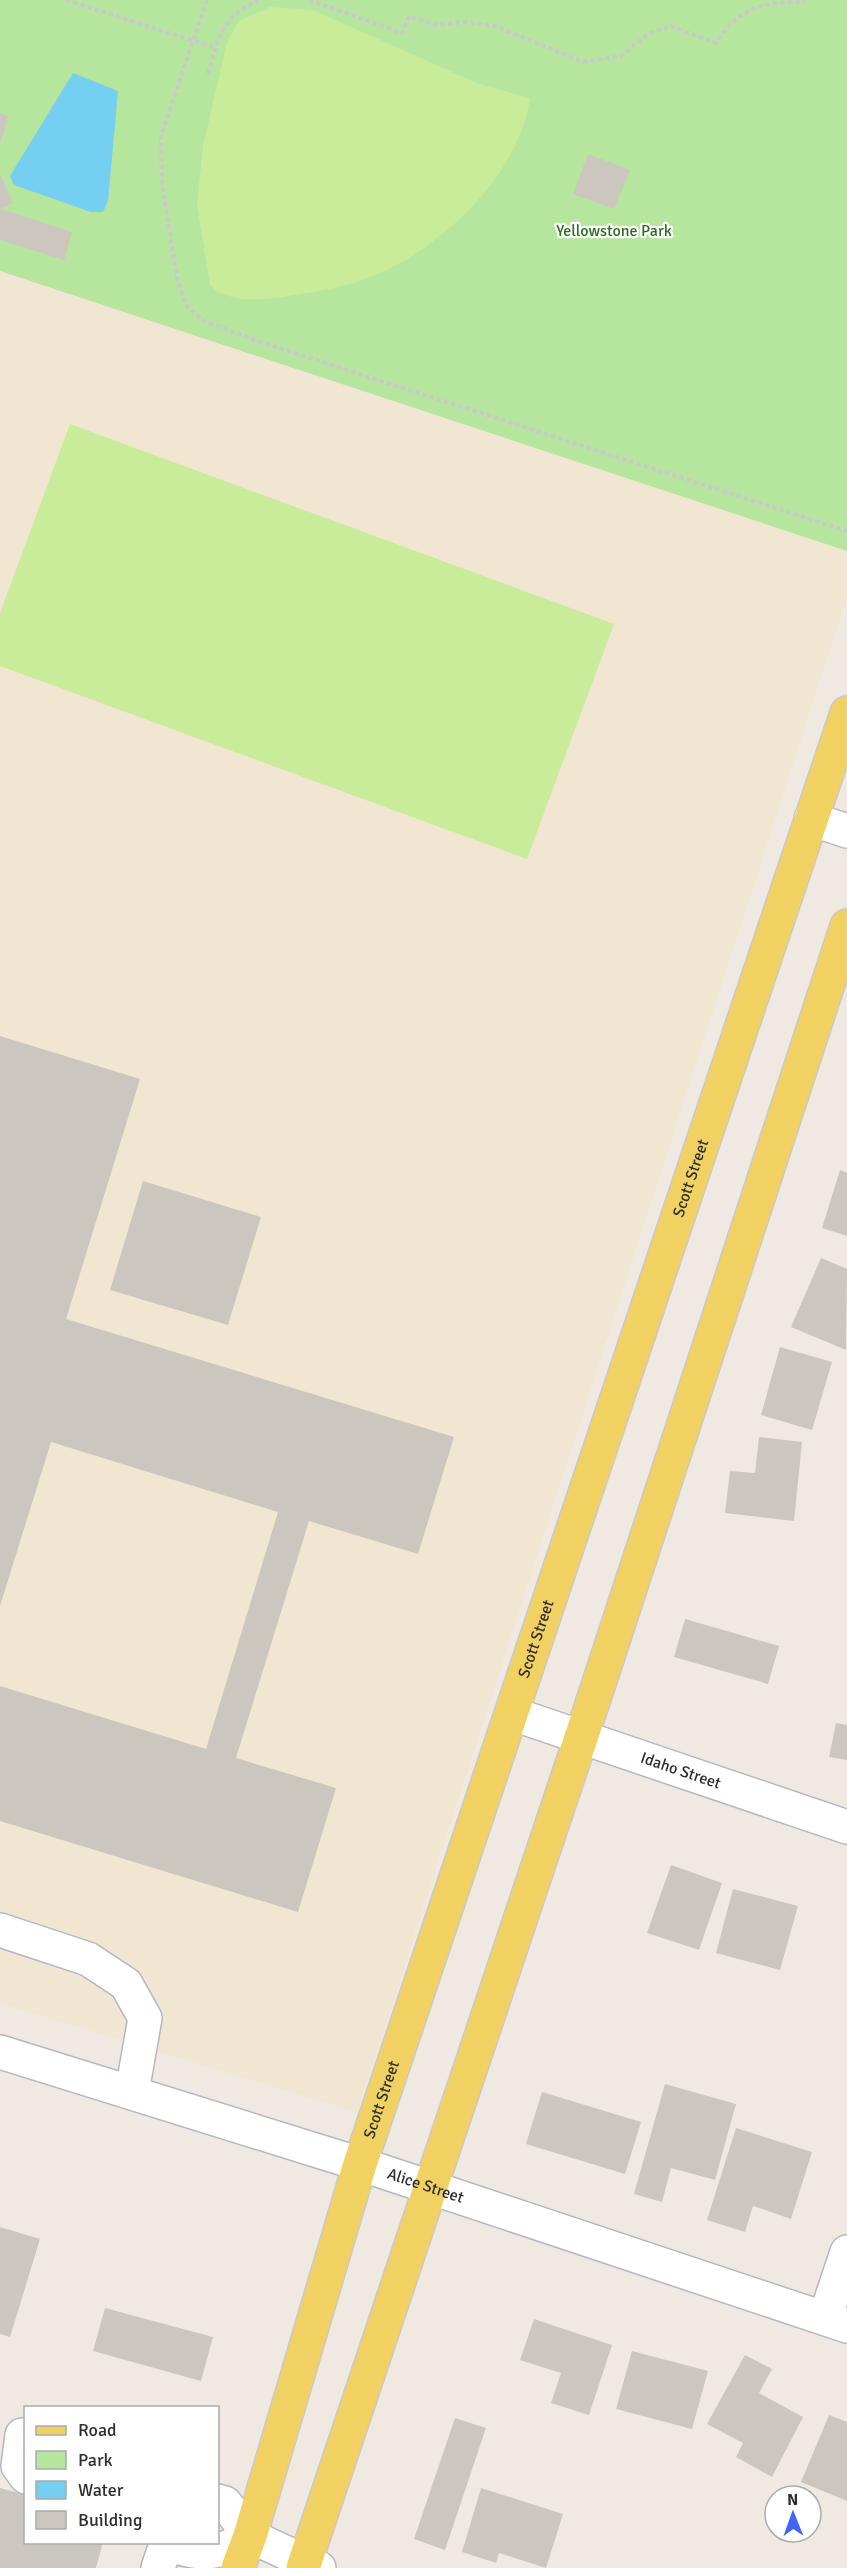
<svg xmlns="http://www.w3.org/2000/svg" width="847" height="2568" viewBox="0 0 847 2568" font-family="Signika,sans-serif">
	<rect width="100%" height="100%" fill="#efe9e1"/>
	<path fill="#f0e6d1" d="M0 271 847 551V597L357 2112 0 2003Z"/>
	<path fill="#b6e59e" d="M0 0H847V551L0 271Z"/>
	<path fill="#c9ec9a" d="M270 7 313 10 479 84 530 98C519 176 439 251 368 278 343 288 315 292 288 296 263 300 228 304 210 285L197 205 203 146 227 42 239 21Z
		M70 424 614 624 527 859 0 666V613Z"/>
	<path fill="#75cff0" d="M73 73 118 91 108 201 103 212H91L14 185 10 176Z"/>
	<path fill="#cbc7bf" d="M0 113 8 116 1 142H0Z
		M588 154 630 170 614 209 573 194Z
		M0 174 13 203 1 209 72 232 64 260 0 240Z
		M0 1036 140 1079 66 1319 454 1437 418 1554 309 1521 236 1758 336 1788 298 1912 0 1821V1686L206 1749 278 1512 51 1442 0 1606Z
		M840 1170 847 1173V1236L822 1228Z
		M143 1181 261 1217 228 1325 110 1290Z
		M821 1258 847 1269 846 1350 791 1327Z
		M780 1347 832 1362 812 1430 761 1415Z
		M759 1437 802 1442 794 1521 725 1513 730 1471 755 1473Z
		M685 1619 779 1646 768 1684 674 1657Z
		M836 1723 847 1725V1760L829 1757Z
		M671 1865 722 1883 699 1950 647 1933Z
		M733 1889 798 1906 780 1970 716 1953Z
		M665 2084 736 2104 715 2180 671 2168 662 2202 634 2194Z
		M542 2092 641 2122 625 2174 526 2144Z
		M736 2128 812 2152 791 2219 753 2206 745 2232 707 2220Z
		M0 2227 40 2239 10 2337 0 2334Z
		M105 2308 213 2337 201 2381 93 2351Z
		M534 2319 612 2345 589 2415 551 2403 561 2373 520 2360Z
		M632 2351 708 2371 692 2429 616 2409Z
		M745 2355 772 2369 759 2393 803 2417 772 2477 736 2457 743 2443 707 2424Z
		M829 2415 847 2422V2501L801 2482Z
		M455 2418 486 2428 445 2550 414 2539Z
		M0 2488 26 2495V2542H103L96 2568H0Z
		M481 2488 563 2514 546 2568 499 2553 496 2563 462 2552Z"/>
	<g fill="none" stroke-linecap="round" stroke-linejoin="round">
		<defs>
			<g id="minor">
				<path d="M811 819 847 831"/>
				<path id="s1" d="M513 1714 847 1827"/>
				<path d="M0 1930 88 1959 126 1984 145 2018 132 2092"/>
				<path id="s2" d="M0 2052 360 2164 847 2326"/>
				<path d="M825 2318 847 2252"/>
				<path d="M22 2435 18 2466 26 2477"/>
				<path d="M218 2501 225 2503 250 2536 319 2568"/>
				<path d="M158 2568 166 2544C204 2556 216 2555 250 2536"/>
			</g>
			<g id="major">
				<path id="s3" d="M238 2568 250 2536 360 2164 847 713"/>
				<path d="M303 2568 582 1735 847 926"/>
			</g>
		</defs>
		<use href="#minor" stroke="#b4b7c1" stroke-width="36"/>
		<use href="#major" stroke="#c9c9c9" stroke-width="36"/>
		<path stroke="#c9c9c9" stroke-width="4" stroke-dasharray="4.5 3" stroke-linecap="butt" d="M66 0 216 48
			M207 0 161 135 162 183 177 278 187 307 204 321 257 341 847 531
			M309 0 402 33 409 16 435 25 464 22 495 26 583 62 621 56 648 34 671 26 716 43C739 7 765 1 806 2
			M208 74C220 34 219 21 258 0"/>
		<use href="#minor" stroke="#fff" stroke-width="33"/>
		<use href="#major" stroke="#f2d163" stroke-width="33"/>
	</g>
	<g text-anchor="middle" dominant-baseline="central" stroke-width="4.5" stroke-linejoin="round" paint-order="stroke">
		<g font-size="16" fill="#2c6e1b" stroke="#fff">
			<text x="614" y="231">Yellowstone Park</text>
		</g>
		<g font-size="16" fill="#2e2e2e" stroke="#fff">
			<text stroke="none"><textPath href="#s3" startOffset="1462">Scott Street</textPath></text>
			<text stroke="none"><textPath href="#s3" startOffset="976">Scott Street</textPath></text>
			<text stroke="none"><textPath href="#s1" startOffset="177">Idaho Street</textPath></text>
			<text stroke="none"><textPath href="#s3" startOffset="490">Scott Street</textPath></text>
			<text stroke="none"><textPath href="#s2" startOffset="446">Alice Street</textPath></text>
		</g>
	</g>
	<rect x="24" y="2406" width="195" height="138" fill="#ffffff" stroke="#ababab" stroke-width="1.5"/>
	<rect x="36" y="2426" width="30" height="9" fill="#f2d163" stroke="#ababab" stroke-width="1.5"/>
	<text x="78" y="2436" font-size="18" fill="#2e2e2e">Road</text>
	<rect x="36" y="2451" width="30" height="18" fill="#b6e59e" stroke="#ababab" stroke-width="1.5"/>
	<text x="78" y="2466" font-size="18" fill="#2e2e2e">Park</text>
	<rect x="36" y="2481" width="30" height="18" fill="#75cff0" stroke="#ababab" stroke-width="1.5"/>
	<text x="78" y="2496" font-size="18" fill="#2e2e2e">Water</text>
	<rect x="36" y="2511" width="30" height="18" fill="#cbc7bf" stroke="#ababab" stroke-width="1.5"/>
	<text x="78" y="2526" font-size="18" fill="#2e2e2e">Building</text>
	<g transform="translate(793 2514) rotate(359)"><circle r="28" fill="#ffffff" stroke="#ababab" stroke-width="1.5"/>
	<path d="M0-4.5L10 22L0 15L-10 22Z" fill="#4264fb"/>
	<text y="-9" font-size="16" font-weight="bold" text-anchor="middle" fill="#2e2e2e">N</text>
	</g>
</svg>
